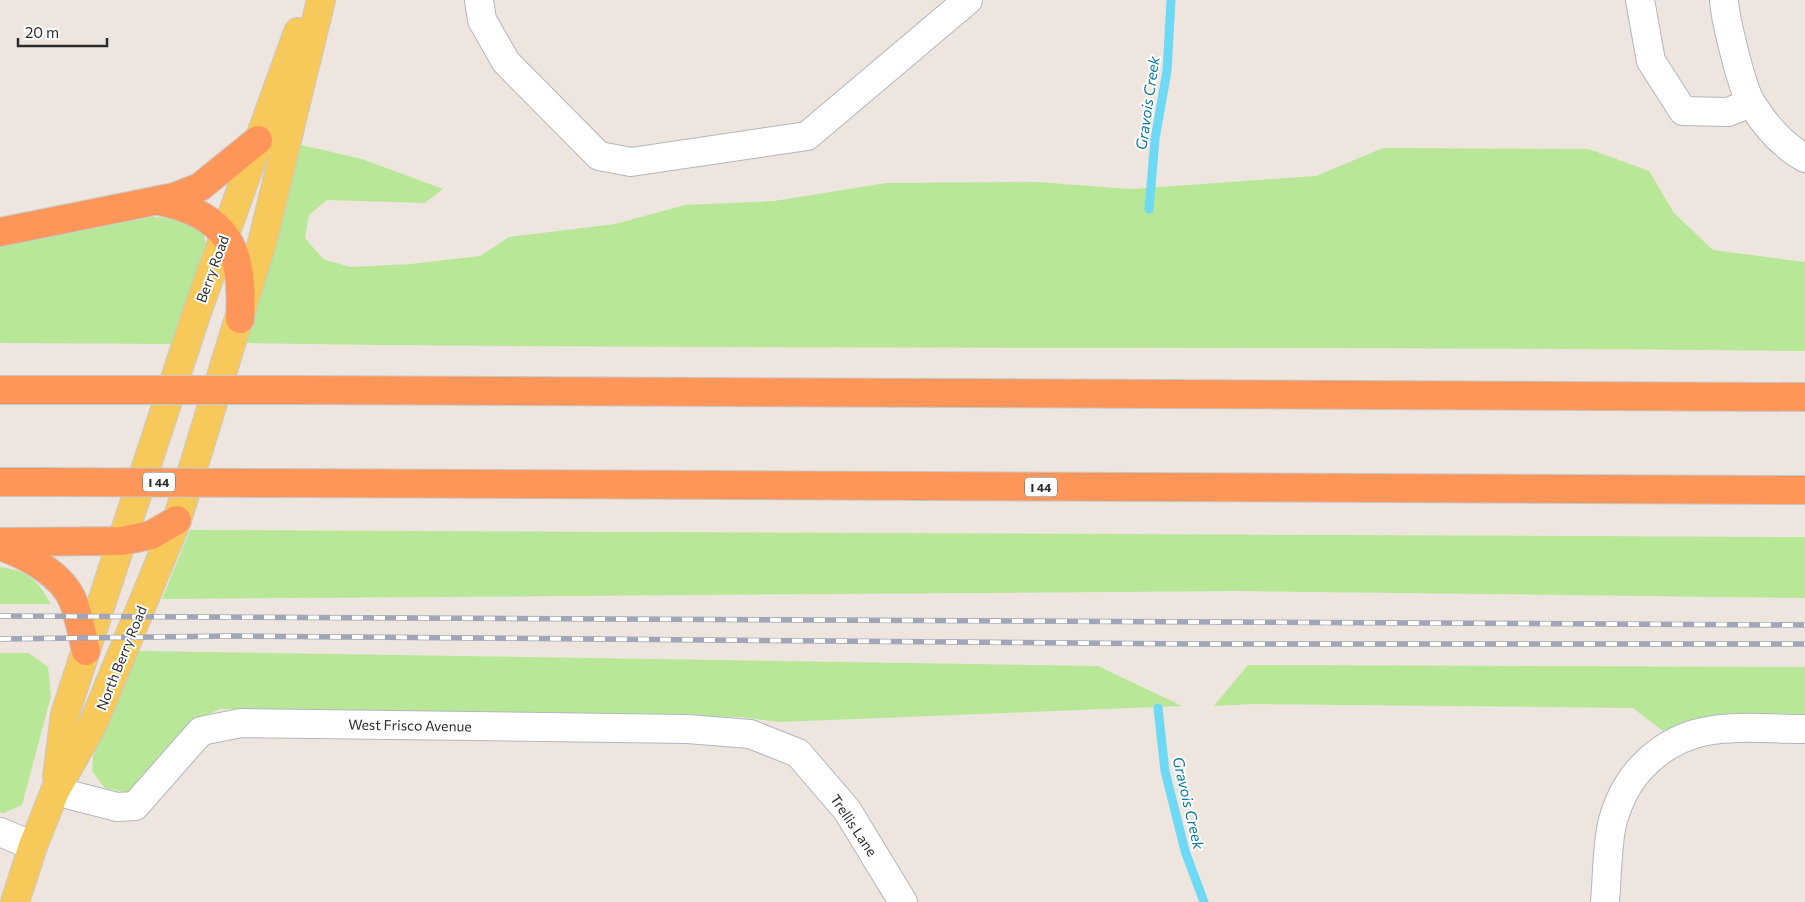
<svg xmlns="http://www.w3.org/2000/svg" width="1805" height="902" viewBox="0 0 1805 902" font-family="Commissioner,sans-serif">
	<rect width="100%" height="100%" fill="#eee6de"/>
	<path fill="#b8e798" d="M293 143 362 159 443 189 425 203 327 200 309 215 305 238 323 259 350 267 411 264 480 256 509 237 615 224 685 205 774 201 886 183 1036 182 1131 189 1316 176 1383 148 1589 149 1649 171 1674 213 1713 250 1805 262V351C1285 345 765 351 245 343Z
		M152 217C174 218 183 221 203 232L207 248 176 344 0 343V245Z
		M190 530 1805 537V598L1238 591 162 599Z
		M0 567C29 571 37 580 51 604H0Z
		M137 651 1098 666 1182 706 779 722 742 717 220 709 191 722 164 750 145 781 128 793 105 788 92 771 93 756Z
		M0 653H29L48 667 51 696 22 805 4 813 0 812Z
		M1248 665 1805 667V714L1752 713 1699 719 1663 731 1633 708 1255 704 1214 706Z"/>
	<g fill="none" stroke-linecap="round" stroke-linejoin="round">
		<path stroke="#6dd9f5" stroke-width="9" d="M1149 209 1155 139 1167 71 1171 0
			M1158 708 1165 771 1185 851 1204 902"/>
		<defs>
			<path id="minor" d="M479 0 482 20 506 62 599 156 631 162 807 136 968 0
				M1640 0 1651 61 1683 111 1728 112 1751 103
				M1724 0C1725 18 1742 90 1752 104 1765 125 1783 146 1805 158
				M55 791 117 807 135 806 201 731 241 723 688 729 750 734 798 753 847 810 903 902
				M0 832 33 846
				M1605 902C1607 878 1607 853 1611 829 1615 808 1626 784 1641 768 1688 717 1742 729 1805 729"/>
			<path id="major" d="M57 777 65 714 197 312 298 32
				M15 902 33 846 55 791 93 724 177 520 262 243 321 0"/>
			<path id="highway" d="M159 201C229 215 244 250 240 319
				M0 232 174 197 200 187 258 140
				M0 390H81
				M298 390 1805 397
				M0 482H41
				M277 483 1805 490
				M0 542 122 541 151 535 177 520
				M0 546C26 555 62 574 73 601 79 617 82 634 86 651"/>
		</defs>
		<use href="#minor" stroke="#b2b6c0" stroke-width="30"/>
		<use href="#major" stroke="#c8c8c8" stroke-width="30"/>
		<use href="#highway" stroke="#c8c8c8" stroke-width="30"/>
		<use href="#minor" stroke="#fff" stroke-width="28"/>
		<use href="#major" stroke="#f7c95a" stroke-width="28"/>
		<use href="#highway" stroke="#ff9659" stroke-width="28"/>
		<defs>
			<path id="rail" d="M0 616 1805 625
				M0 639 231 636 1196 644H1805"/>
		</defs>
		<use href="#rail" stroke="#a0a5b7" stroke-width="5.5"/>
		<use href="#rail" stroke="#fff" stroke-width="4" stroke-dasharray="11" stroke-linecap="butt"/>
		<defs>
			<path id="highway-bridge" d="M81 390H298
				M41 482 277 483"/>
		</defs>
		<use href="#highway-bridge" stroke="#c8c8c8" stroke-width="30" stroke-linecap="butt"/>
		<use href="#highway-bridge" stroke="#ff9659" stroke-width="28"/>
	</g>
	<g text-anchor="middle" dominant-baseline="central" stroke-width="4" stroke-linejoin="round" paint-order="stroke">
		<g fill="#fff" stroke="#6b6b6b" stroke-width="1">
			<rect x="143" y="472.5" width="32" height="19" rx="4"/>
			<rect x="1025" y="477.5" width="32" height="19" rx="4"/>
		</g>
		<g font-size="12" font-weight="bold" fill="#2c2c2c">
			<text x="159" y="482">I 44</text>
			<text x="1041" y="487">I 44</text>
		</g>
		<g font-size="14" fill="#2c2c2c" stroke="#fff">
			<text transform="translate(212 269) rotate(-70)">Berry Road</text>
			<text transform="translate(121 658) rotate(-68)">North Berry Road</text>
			<text transform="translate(410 725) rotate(1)">West Frisco Avenue</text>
			<text transform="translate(854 825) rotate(56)">Trellis Lane</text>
		</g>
		<g font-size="15" font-style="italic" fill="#0779a6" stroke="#fff">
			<text transform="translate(1147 103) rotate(-82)">Gravois Creek</text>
			<text transform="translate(1189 803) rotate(77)">Gravois Creek</text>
		</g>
	</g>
	<path d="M18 38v8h89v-8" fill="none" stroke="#2c2c2c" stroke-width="2.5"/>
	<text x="25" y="38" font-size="15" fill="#2c2c2c" stroke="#ffffff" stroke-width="4" paint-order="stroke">20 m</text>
</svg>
